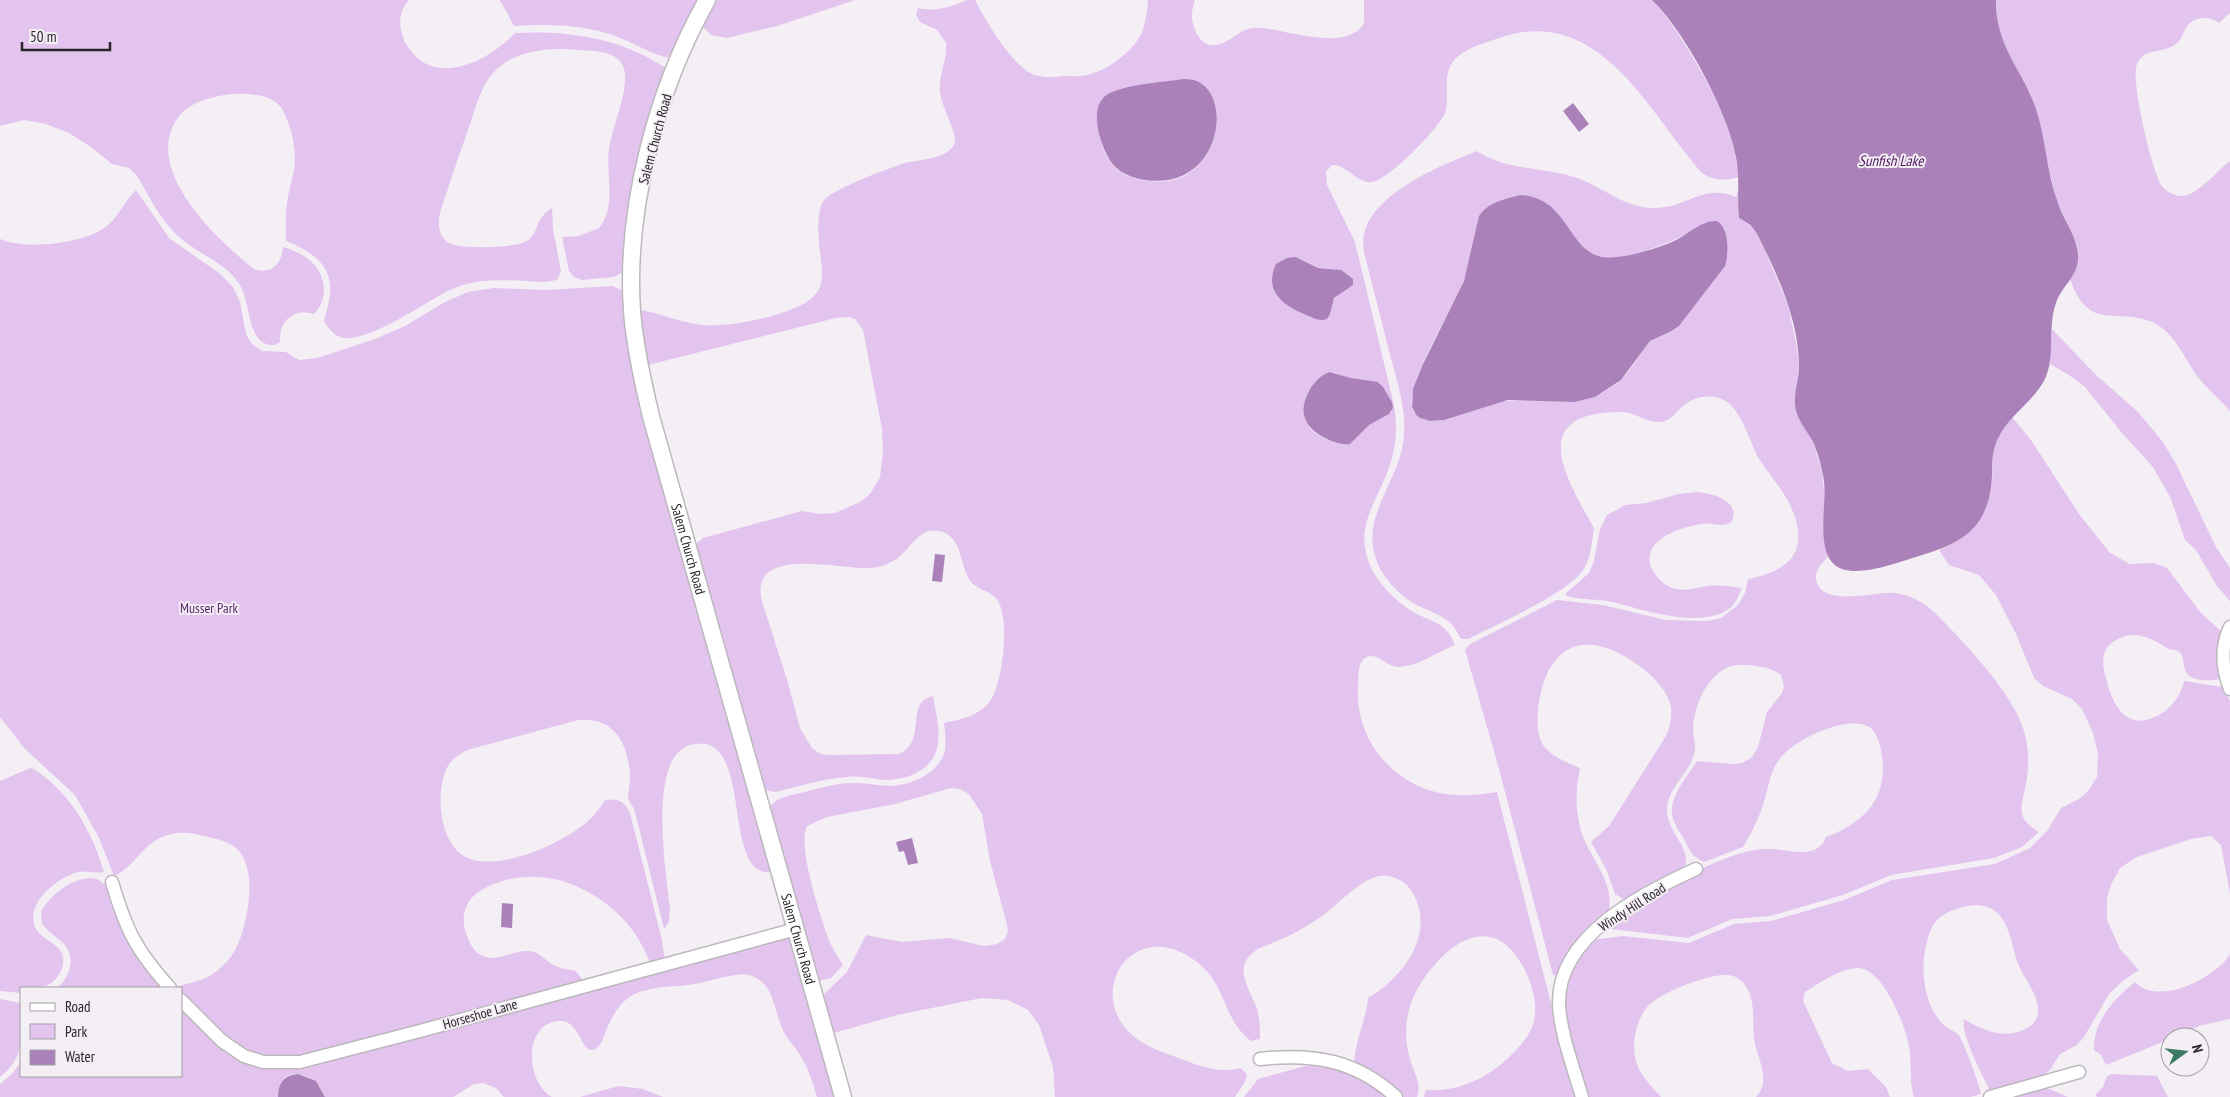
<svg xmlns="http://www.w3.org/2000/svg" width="2230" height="1097" viewBox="0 0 2230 1097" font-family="'PT Sans Narrow',sans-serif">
	<rect width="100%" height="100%" fill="#f4eff5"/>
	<path fill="#e3c4ef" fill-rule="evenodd" d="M0 0H409C388 22 408 61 435 67 464 73 496 53 515 33 568 30 621 38 666 68L624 271 614 277 582 280 574 277 569 271 562 237 579 236 599 228C618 206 604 170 610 143 614 124 631 83 623 66 616 50 593 51 579 50 548 47 509 50 489 78 479 93 474 113 468 130 458 158 449 185 440 213 438 224 438 234 447 242 457 250 516 248 527 241 539 233 535 218 552 208L553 229 561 271 558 279C549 283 537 282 528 281 500 280 474 278 448 291 424 303 371 341 344 338 335 337 329 329 324 322 326 312 330 301 330 291 332 263 308 250 286 241 286 228 285 216 287 203 288 192 292 181 294 170 297 150 292 128 283 111 270 83 198 93 181 114 137 166 217 240 254 269 271 275 282 264 283 247 292 250 301 253 308 259 326 272 330 298 314 314 294 308 279 320 280 342L275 345C245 347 253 303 238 282 222 260 193 252 175 233 159 218 148 194 137 176L129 168 112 164 91 147 69 133 46 124 24 120 0 126Z
		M500 0H698L670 58C652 55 637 44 620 38 587 24 549 24 514 26Z
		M717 0H855L777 26 727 38 711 35 702 26Z
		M967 0H975C987 22 1006 56 1027 71 1038 79 1052 77 1064 76 1072 76 1080 77 1087 75 1107 71 1132 52 1141 34 1146 23 1147 11 1148 0H1195C1191 10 1191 20 1195 30 1206 56 1225 43 1241 32 1247 28 1256 27 1263 28 1289 31 1348 52 1364 23V0H1652C1668 17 1680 36 1692 56 1716 96 1733 129 1739 177 1725 181 1714 181 1702 173 1647 110 1598 1 1496 39 1482 44 1459 50 1451 65 1443 79 1450 98 1445 113 1439 128 1388 181 1372 182 1357 184 1347 164 1332 165L1326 172 1327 185 1355 242 1394 405C1397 424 1397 442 1391 461 1379 503 1349 527 1374 573 1383 589 1399 604 1415 613 1434 623 1446 622 1455 645 1437 652 1417 667 1398 667 1387 667 1374 649 1364 659 1356 666 1359 682 1358 692 1357 740 1392 783 1440 793 1459 797 1478 795 1497 792L1575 1097H1424L1426 1090C1454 1092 1478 1082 1499 1066 1512 1055 1527 1041 1533 1025 1538 1010 1534 992 1528 977 1508 929 1473 923 1438 961 1428 972 1419 984 1413 998 1404 1020 1404 1043 1412 1065 1416 1077 1421 1084 1417 1097H1404L1354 1063C1355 1041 1366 1020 1368 998 1402 978 1435 936 1414 895 1408 884 1400 878 1388 876 1363 872 1337 908 1316 920 1304 928 1292 935 1279 940 1272 944 1262 946 1255 951 1250 955 1245 960 1244 966 1241 980 1253 996 1257 1009 1260 1019 1260 1029 1260 1039L1251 1041C1219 1017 1229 978 1186 955 1129 923 1087 993 1131 1034 1144 1046 1162 1052 1179 1058 1199 1066 1219 1074 1241 1068L1247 1075 1245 1082 1235 1097H1055L1053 1067 1039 1025 1028 1010 1008 1000 982 998 897 1015 834 1033 823 995 847 972 866 935 902 942 949 938 984 946 997 944 1005 939 1008 931 1007 925 990 861 982 814 969 794 960 789 951 788 895 804 827 817 807 826C797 846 820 915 828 938 832 948 838 956 843 965L831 978 819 981 769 807C778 797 788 796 800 793 818 789 838 782 857 783 868 783 879 786 891 786 912 785 940 773 945 750 946 741 945 732 944 723 960 720 977 716 988 704 1003 687 1010 621 998 601 991 590 975 590 969 579 960 564 962 541 945 533 922 523 913 545 899 557 892 563 880 567 871 568 841 570 748 544 762 601L788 683 800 728 812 748 819 753 827 755 899 754C928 741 904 702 933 696 937 721 947 750 924 768 914 776 902 779 889 780 875 780 861 775 847 777 823 779 799 786 776 792L764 790 695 545 703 538 802 511 821 514 835 513 860 502 870 494 880 477 883 451 882 429 863 330 855 319 849 317 836 318 648 365 640 310C661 313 681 323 703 325 728 328 796 315 814 296 821 289 822 281 822 272 821 253 812 212 826 198 837 188 893 166 909 162 920 160 931 159 942 155 948 152 953 148 955 142 957 132 941 106 940 92 938 75 948 59 946 43L937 30 920 22 916 15 918 8C937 12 950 7 967 0ZM1192 79C1203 82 1208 90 1212 100 1224 128 1209 164 1182 177 1164 185 1135 182 1119 171 1112 166 1107 158 1104 150 1098 135 1093 113 1103 98L1122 89ZM1296 257 1318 268 1335 269 1337 295 1332 303 1330 314 1287 305 1276 294ZM1333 372 1350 378 1380 383 1393 405 1391 412 1387 415 1367 426 1344 444C1333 442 1315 436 1309 427 1296 409 1310 375 1333 372Z
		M1996 0H2230V13L2219 23C2211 16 2195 16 2188 25 2183 31 2183 39 2176 44 2163 54 2145 47 2137 64 2130 79 2152 172 2162 186 2167 192 2174 196 2182 196 2198 195 2217 171 2230 161V411C2220 399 2208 390 2198 377 2184 359 2176 333 2152 322 2116 307 2089 333 2070 279L2077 266V246L2056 199 2035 108 2000 36 1997 18Z
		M1477 151C1508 172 1546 166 1580 179 1605 189 1626 208 1654 208 1688 208 1702 183 1736 197L1739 186V218L1752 227 1761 241 1788 305 1797 348 1799 367 1795 405 1798 415 1814 445 1822 471 1825 499 1824 540 1828 557C1821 564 1813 572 1817 583 1825 607 1878 591 1895 593 1909 595 1922 601 1933 611 1962 640 2018 697 2026 738 2029 753 2029 768 2026 783 2025 793 2019 807 2023 817 2026 824 2033 828 2039 832L2022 847 1994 858 1891 875 1843 895 1770 916 1732 919 1688 938 1611 929 1606 926C1642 900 1706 861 1749 851 1756 850 1764 848 1772 849 1789 850 1818 860 1826 837 1867 822 1890 795 1881 750 1879 742 1876 731 1869 727 1848 714 1796 739 1782 756 1770 769 1769 786 1764 802 1759 818 1752 832 1743 847L1704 862C1692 857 1689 850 1684 839 1680 832 1673 823 1672 814 1670 796 1688 775 1697 761L1733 764 1742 763 1752 757 1758 747 1767 712 1782 693 1784 687 1781 675C1771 667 1757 666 1745 665 1713 662 1695 700 1693 728 1693 736 1697 748 1694 755 1688 775 1666 789 1667 812 1668 832 1692 849 1685 868L1625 900 1615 894 1607 871 1591 842 1609 826 1666 736C1670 727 1672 717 1671 707 1668 692 1654 677 1642 668 1588 626 1545 641 1538 711 1535 749 1548 754 1580 768 1575 792 1575 816 1584 839 1594 863 1616 886 1608 914 1604 924 1568 965 1558 976L1553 975 1499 769 1465 650 1470 644 1557 600 1603 605 1666 620 1708 621 1721 618 1738 605 1745 593 1748 579C1795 570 1811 546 1788 501 1780 486 1767 472 1758 457 1750 442 1740 407 1724 400 1711 393 1692 397 1682 407 1675 413 1671 421 1661 422 1647 423 1635 412 1621 412 1526 412 1565 477 1594 528 1592 541 1591 557 1584 569 1569 593 1495 625 1468 639H1461C1450 615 1436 615 1415 604 1398 594 1382 577 1376 559 1361 518 1397 482 1403 444 1408 412 1397 381 1389 351 1381 318 1372 285 1364 252 1354 199 1440 166 1477 151ZM1520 195C1562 201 1560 223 1585 249 1611 275 1687 234 1713 221 1720 222 1724 227 1726 233 1734 264 1717 273 1701 294 1693 305 1687 316 1679 326L1671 332 1650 341 1626 375 1616 384 1595 397 1575 402 1536 400 1504 401 1444 420C1434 421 1418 422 1413 411 1403 385 1454 308 1464 280 1471 259 1475 237 1479 216 1488 202 1505 199 1520 195Z
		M136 190 169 238 219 273 233 287 240 302 246 334 251 343 262 351 286 352 299 360 317 358 375 339 405 326 445 302 468 292 494 288 545 290 613 286 624 291 629 351 642 415 771 872C725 877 749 759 709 745 703 743 696 744 690 745 646 758 667 876 670 910L669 922 664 929 635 812C634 807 629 802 628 798 628 792 630 785 630 778 629 745 615 716 578 720L467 750C460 754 454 758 449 764 435 788 438 836 461 854 491 877 564 843 588 821 595 814 600 808 605 800 618 798 624 801 630 813L662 940 665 962 651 966C639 931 615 905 582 889 551 873 510 872 480 891 466 900 461 914 465 930 468 939 472 951 481 955 497 964 512 950 529 951 542 952 546 963 558 967 564 970 570 969 576 971L584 982 316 1055 259 1058 230 1044 181 996V988H174C189 982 203 982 217 971 225 964 234 955 238 944 248 921 258 869 237 849 229 841 215 839 205 836 194 834 183 831 171 834 142 841 137 866 114 876L99 838 75 795 25 749 0 717V239C26 250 81 244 104 228 118 219 124 201 136 190Z
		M2052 329 2096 375 2138 412 2163 442 2176 464 2216 547 2230 568V601L2217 586 2196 550 2185 540 2171 499 2153 467 2122 433 2085 387 2069 375 2050 364Z
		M2012 417 2031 440 2079 514 2110 553 2130 564 2154 563 2167 568 2201 613 2222 632 2220 679C2211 681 2191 682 2186 672 2183 665 2184 658 2180 652 2176 650 2173 650 2169 649 2159 643 2149 637 2137 635 2126 634 2109 640 2105 652 2101 660 2104 673 2107 682 2114 707 2127 731 2157 716 2171 709 2181 696 2184 681L2223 687 2230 701V894L2221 845 2211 836 2191 839 2137 857 2120 868 2111 885 2107 898V920L2120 949 2139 970 2124 980 2109 994 2084 1037 2077 1045 2060 1054 2050 1070 2042 1076 1990 1091C1983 1076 1960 1034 1964 1019 1985 1032 2010 1042 2033 1024 2037 1019 2039 1014 2038 1007 2036 992 2025 980 2019 966 2012 949 2010 919 1992 909 1979 901 1957 907 1945 914 1934 920 1930 930 1927 942 1920 966 1923 1001 1940 1021 1946 1029 1953 1030 1958 1034 1962 1038 1981 1088 1981 1094L1970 1097H1914C1909 1080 1912 1064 1909 1047 1906 1027 1883 967 1857 968 1839 969 1821 982 1805 992L1803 1001 1832 1063 1848 1071 1868 1069 1886 1087 1890 1097H1756C1771 1081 1759 1062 1755 1044 1751 1026 1757 1000 1745 985 1742 981 1737 977 1733 976 1715 970 1660 993 1648 1006 1635 1021 1630 1049 1638 1067 1643 1078 1653 1088 1661 1097H1589C1581 1071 1559 1012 1565 987 1569 969 1581 955 1591 940L1623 936 1689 943 1734 924 1771 921 1844 900 1892 880 1995 864 2030 848 2047 831 2061 808 2079 799 2088 791 2097 777 2098 753 2093 733 2082 709 2072 699 2043 686 2034 678 2016 634 1996 595 1979 575 1949 565 1939 550C1969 538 1989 515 1992 482 1993 470 1991 459 1995 447 1998 436 2005 426 2012 417Z
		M1697 492C1712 493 1741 501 1732 521 1723 529 1713 522 1702 524 1680 527 1637 541 1653 571 1658 579 1664 585 1673 588 1684 592 1696 588 1707 586 1719 585 1730 586 1742 588 1739 595 1736 603 1730 608 1702 630 1643 610 1613 602 1597 599 1582 600 1566 596V593L1589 573 1594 561 1600 529 1607 515 1625 505 1647 503 1678 494Z
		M30 768C36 769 41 774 46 778 75 801 94 837 104 872 96 874 87 870 78 872 58 877 25 903 35 927 40 938 53 941 60 950 69 963 58 982 44 987 38 990 28 988 21 988V993L0 991V781Z
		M90 878 97 879 106 885 166 988H57C70 977 77 957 63 943 56 936 48 932 42 924L41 911C52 894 69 880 90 878Z
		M782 936 790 937 835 1097H817C813 1083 808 1067 800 1055 795 1046 787 1040 783 1030 776 1016 775 997 765 985 761 980 755 977 749 975 735 972 705 983 689 985 669 987 644 986 627 999 619 1005 612 1017 608 1026 605 1033 603 1042 598 1047 581 1061 582 1021 561 1021 524 1020 524 1081 552 1097H504L496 1088 483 1083 474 1084 453 1097H325C314 1071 279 1062 278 1097H0V1084L12 1074 21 1062V1076H181V1005L204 1029 272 1066Z
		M2230 954V1019L2199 1026 2176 1037H2170V1039L2106 1065 2101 1055 2094 1050C2093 1021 2114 999 2135 982 2158 1007 2216 978 2230 954Z
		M0 999 21 1003C21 1032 27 1057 0 1077Z
		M1318 1064C1345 1068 1366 1082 1388 1097H1244L1258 1079 1305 1066Z
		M2112 1074 2157 1076 2168 1097H2097L2095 1095 2103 1087 2107 1076Z
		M618 1086 643 1089 663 1097H580Z
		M2045 1087 2068 1097H2009Z"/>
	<path fill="#ab81ba" d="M1652 0H1996C1995 47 2024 71 2037 112 2046 142 2047 174 2058 203 2064 222 2079 238 2078 260 2077 277 2061 287 2056 303 2047 328 2056 355 2045 379 2032 405 2002 418 1994 450 1991 462 1993 475 1991 488 1984 534 1955 545 1916 557 1896 563 1855 579 1836 566 1815 551 1827 504 1824 481 1822 469 1819 456 1814 444 1808 432 1796 419 1795 405 1794 392 1799 379 1799 367 1799 328 1784 290 1768 256 1763 247 1759 235 1752 227 1749 223 1743 221 1739 218 1737 197 1740 177 1736 157 1728 112 1685 32 1652 0Z
		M1184 79C1236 76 1228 192 1145 180 1127 177 1113 170 1106 153 1099 139 1091 112 1103 98 1114 85 1165 82 1184 79Z
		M1573 103 1589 124 1579 132 1563 111Z
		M1520 195C1569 198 1567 250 1602 257 1621 260 1659 248 1676 240 1688 234 1702 220 1717 221 1730 229 1729 253 1725 266L1679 326 1670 332 1650 341 1621 380 1595 397 1575 402 1508 400 1444 420 1430 421 1420 418 1416 415 1412 407 1413 389 1422 366 1464 281 1479 216C1488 202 1505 199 1520 195Z
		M1296 257 1318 268 1341 270 1353 279V285L1334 298 1330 314 1327 319C1318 322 1312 317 1304 314 1281 304 1264 290 1276 264L1287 258Z
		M1330 372 1351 378 1378 382 1383 387 1392 402 1393 408 1389 414 1369 425 1350 444C1341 445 1334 442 1327 439 1304 428 1297 412 1310 389 1315 381 1321 375 1330 372Z
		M935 554 945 555 942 582 932 581Z
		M912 838 918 863 908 865 904 851 899 852 896 842Z
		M502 903 513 904 512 928 501 927Z
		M298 1074 316 1081 325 1097H278C278 1083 284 1075 298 1074Z"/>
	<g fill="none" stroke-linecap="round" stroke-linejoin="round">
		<defs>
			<path id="minor" d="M2230 627C2220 648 2222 668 2230 689
				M112 882C126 930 136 950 170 988
				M181 1000 222 1041 244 1056 263 1062H300L420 1031 796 929
				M1260 1059C1313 1053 1356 1060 1396 1097
				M1582 1097C1574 1069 1560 1033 1559 1004 1557 936 1643 893 1696 869
				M1990 1097 2079 1072"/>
			<g id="tertiary">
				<path id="s1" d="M707 0C657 89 625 208 632 311 635 348 643 384 652 420L843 1097"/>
			</g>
		</defs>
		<use href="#minor" stroke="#bcb8be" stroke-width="15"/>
		<use href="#tertiary" stroke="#bcb8be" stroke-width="19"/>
		<use href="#minor" stroke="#fff" stroke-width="12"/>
		<use href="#tertiary" stroke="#fff" stroke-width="16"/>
	</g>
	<g text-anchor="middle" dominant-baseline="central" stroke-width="4" stroke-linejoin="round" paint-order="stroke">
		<g font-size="14" fill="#272628" stroke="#f4eff5">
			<text transform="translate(655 139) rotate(-75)">Salem Church Road</text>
			<text stroke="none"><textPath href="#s1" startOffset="569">Salem Church Road</textPath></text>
			<text transform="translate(1632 907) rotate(-33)">Windy Hill Road</text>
			<text stroke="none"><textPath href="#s1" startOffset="974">Salem Church Road</textPath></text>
			<text transform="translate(480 1014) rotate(-16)">Horseshoe Lane</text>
		</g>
		<g font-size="14" fill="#5b266c" stroke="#f4eff5">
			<text x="209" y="608">Musser Park</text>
		</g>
		<g font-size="15" font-style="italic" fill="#4e195f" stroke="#f4eff5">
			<text x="1891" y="160">Sunfish Lake</text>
		</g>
	</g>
	<rect x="20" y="987" width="162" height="90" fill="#f4eff5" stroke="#a29fa3"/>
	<rect x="30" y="1003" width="25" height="8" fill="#ffffff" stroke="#a29fa3"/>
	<text x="65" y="1012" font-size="15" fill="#272628">Road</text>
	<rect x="30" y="1024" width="25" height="15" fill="#e3c4ef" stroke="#a29fa3"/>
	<text x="65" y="1037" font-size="15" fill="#272628">Park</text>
	<rect x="30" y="1050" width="25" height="15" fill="#ab81ba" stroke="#a29fa3"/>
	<text x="65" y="1062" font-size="15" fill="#272628">Water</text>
	<g transform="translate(2185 1052) rotate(75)"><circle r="24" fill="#f4eff5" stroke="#a29fa3"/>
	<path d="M0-4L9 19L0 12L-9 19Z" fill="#3c7964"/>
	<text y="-8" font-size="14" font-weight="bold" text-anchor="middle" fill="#272628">N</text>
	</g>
	<path d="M22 42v8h88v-8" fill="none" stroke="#272628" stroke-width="2.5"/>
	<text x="30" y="42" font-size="15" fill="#272628" stroke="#f4eff5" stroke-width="4" paint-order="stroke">50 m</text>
</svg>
